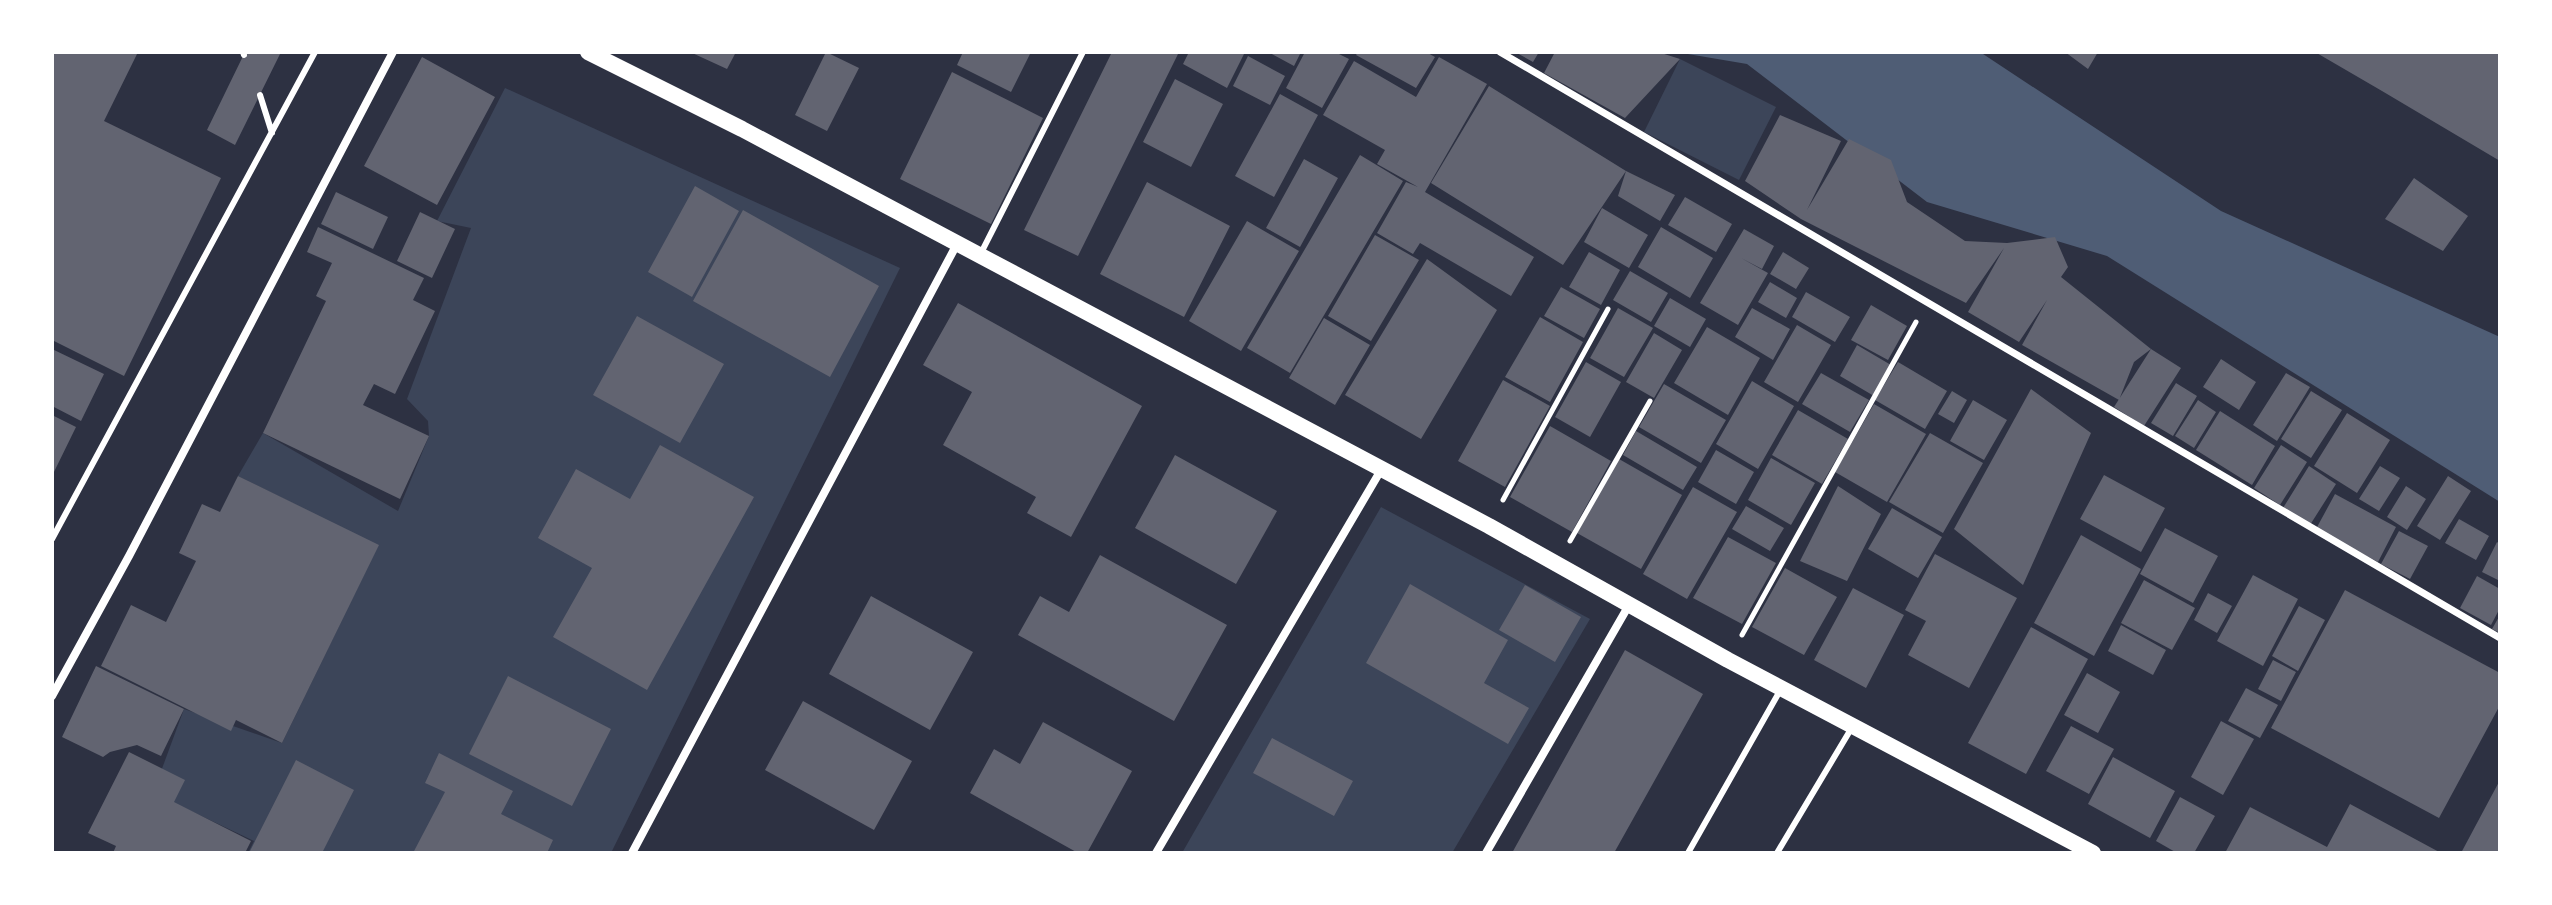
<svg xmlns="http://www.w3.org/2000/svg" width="2552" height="905" viewBox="0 0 2552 905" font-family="Lato,sans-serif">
	<rect width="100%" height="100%" fill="#2d3142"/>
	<path fill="#3c4559" d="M1680 59 1776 107 1739 180 1644 132Z
		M505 88 900 268 611 853H248L254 841 153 793 184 709 282 743 378 546 238 476 263 433 398 511 429 436 428 421 407 399 471 228 437 221Z
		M1381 507 1590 619 1452 853H1182Z"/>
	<path fill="#4f5d75" d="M1676 52H1980L2221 211 2500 337V502L2107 256 1927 202 1747 64Z"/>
	<path fill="#626471" d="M53 52H138L104 121 221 178 124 376 52 340Z
		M245 52H281L235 145 207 130Z
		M690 52H736L727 69Z
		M826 52 859 68 827 131 795 115Z
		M963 52H1031L1011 92 957 65Z
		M1112 52H1179L1078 256 1024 230Z
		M1189 52H1245L1227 88 1183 64Z
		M1268 52H1301L1294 66Z
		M1305 52H1335L1349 59 1322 108 1286 88Z
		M1358 52H1426L1435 57 1416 88 1356 55Z
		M1515 52H1539L1533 62Z
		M1555 52H1658L1680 59 1625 118 1544 73Z
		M2065 52H2098L2088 69Z
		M2315 52H2500V161L2382 91Z
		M1248 56 1285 76 1270 105 1233 86Z
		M422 57 495 97 437 205 364 166Z
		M1439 57 1487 84 1425 192 1534 257 1511 296 1420 243 1413 254 1377 233 1406 182 1418 187 1377 164 1385 150 1323 115 1354 61 1416 97Z
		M952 72 1043 118 991 224 900 179Z
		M1175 79 1223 104 1191 167 1143 142Z
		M1489 86 1626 171 1563 265 1431 183Z
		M1280 94 1318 115 1274 197 1235 176Z
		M1780 115 1841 141 1807 210 1849 139 1891 160 1907 202 1965 241 2007 243 2055 237 2068 267 2061 277 2151 349 2181 368 2144 426 2114 407 2151 349 2134 362 2119 400 2022 345 2047 300 2019 342 1968 312 2004 248 1966 303 1801 219 1745 181Z
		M1360 155 1403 181 1290 373 1247 348Z
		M1304 159 1338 178 1300 247 1266 228Z
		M1626 171 1675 195 1660 221 1618 196Z
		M2414 178 2468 216 2443 251 2385 219Z
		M1147 182 1230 226 1184 317 1100 274Z
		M695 186 739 211 692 297 648 272Z
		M336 192 388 217 373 249 321 224Z
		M1685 197 1732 224 1716 252 1668 225Z
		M1602 208 1648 235 1629 268 1584 242Z
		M743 210 879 286 830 377 693 301Z
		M420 212 455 229 432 278 397 261Z
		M1247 221 1299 251 1241 351 1189 321Z
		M318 227 424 278 413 300 435 311 395 394 374 384 363 405 429 436 400 499 263 433 326 301 316 296 332 263 307 252Z
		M1661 227 1713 258 1690 298 1638 267Z
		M1744 229 1774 246 1762 269 1741 258 1768 273 1738 325 1700 303Z
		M1375 235 1419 260 1371 341 1328 316Z
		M1589 252 1620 270 1601 305 1569 287Z
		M1783 252 1809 268 1796 289 1770 274Z
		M1427 259 1497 310 1421 439 1345 395Z
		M1630 271 1668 293 1651 322 1613 300Z
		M1770 282 1797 298 1786 318 1758 302Z
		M1561 287 1600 309 1584 338 1544 316Z
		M1806 292 1850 317 1835 342 1792 317Z
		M1670 298 1706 319 1690 347 1654 326Z
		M958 303 1142 406 1071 537 1027 513 1036 497 943 445 972 392 923 365Z
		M1871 305 1907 326 1888 360 1851 340Z
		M1618 308 1653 328 1624 377 1590 358Z
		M1752 308 1790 329 1773 360 1735 337Z
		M637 316 724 364 680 443 593 395Z
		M1540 317 1583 342 1550 402 1505 377Z
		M1324 318 1370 345 1335 405 1289 378Z
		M1797 325 1831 345 1798 402 1764 382Z
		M1707 327 1760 358 1728 415 1674 383Z
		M1654 333 1682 350 1654 398 1626 382Z
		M1857 345 1891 365 1874 396 1840 376Z
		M52 349 104 374 81 421 52 406Z
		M2221 359 2256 382 2239 410 2203 387Z
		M1586 362 1621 382 1590 437 1555 417Z
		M1898 362 1947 391 1925 429 1875 400Z
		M1821 373 1869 400 1850 432 1802 404Z
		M2286 373 2310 387 2277 441 2253 425Z
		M1503 380 1550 406 1505 487 1458 461Z
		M1752 381 1794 406 1758 469 1716 444Z
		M2176 383 2197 396 2173 436 2151 423Z
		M1664 384 1726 420 1701 463 1639 427Z
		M2031 389 2091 433 2023 585 1954 529Z
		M1952 391 1967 400 1954 423 1938 414Z
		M2311 391 2342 410 2311 458 2281 439Z
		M1973 400 2007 420 1984 460 1950 441Z
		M2198 400 2216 412 2194 448 2175 436Z
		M1874 404 1926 434 1887 502 1835 472Z
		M1798 410 1848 439 1822 484 1772 455Z
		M2220 411 2275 446 2252 485 2196 450Z
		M2347 413 2390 440 2357 493 2314 466Z
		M52 415 76 427 52 476Z
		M1550 426 1611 461 1572 532 1510 497Z
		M1636 431 1697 467 1683 490 1623 455Z
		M1930 433 1983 463 1943 533 1889 502Z
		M660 445 754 497 647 690 553 637 592 568 538 538 576 469 630 499Z
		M2281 445 2307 462 2280 505 2254 488Z
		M1716 450 1754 472 1736 504 1698 482Z
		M1175 455 1277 511 1236 584 1135 528Z
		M1771 458 1815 483 1791 525 1748 500Z
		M1619 459 1682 495 1641 569 1577 533Z
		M2309 466 2336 484 2310 525 2283 508Z
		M2380 466 2400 478 2379 511 2359 499Z
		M2104 475 2165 508 2141 552 2080 519Z
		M238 476 379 545 282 743 236 720 231 731 101 666 131 605 166 622 196 561 179 553 202 504 220 512Z
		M2448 476 2471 491 2440 540 2417 526Z
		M1838 486 1881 514 1847 581 1800 561Z
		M2406 486 2426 499 2407 530 2387 517Z
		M1693 487 1737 512 1687 599 1643 574Z
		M2335 494 2396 527 2378 562 2316 529Z
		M1746 506 1784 528 1770 551 1732 529Z
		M1892 508 1942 537 1918 578 1868 549Z
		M2459 519 2489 536 2476 560 2445 543Z
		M2165 528 2218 556 2193 603 2140 574Z
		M2399 531 2428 546 2410 579 2381 564Z
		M2081 535 2141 569 2094 656 2034 623Z
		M1728 537 1776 563 1742 624 1693 598Z
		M2497 542 2500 544V581L2482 572Z
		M1935 554 2017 598 1969 688 1908 655 1926 621 1905 610Z
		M1100 555 1227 625 1174 721 1018 635 1040 596 1069 612Z
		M1785 568 1837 597 1804 655 1752 627Z
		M2253 575 2298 599 2263 666 2217 641Z
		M2477 576 2500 589V608L2491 625 2460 608Z
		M2144 580 2195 608 2172 650 2121 623Z
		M1410 584 1508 640 1484 683 1529 708 1508 744 1366 663Z
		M1525 585 1581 617 1555 662 1499 630Z
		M1853 588 1904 615 1866 688 1814 660Z
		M2345 590 2500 673V705L2439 818 2271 728Z
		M2208 593 2232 606 2217 633 2194 620Z
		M871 596 973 652 930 730 829 674Z
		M2299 606 2325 620 2298 671 2272 656Z
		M2500 615V633L2492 629Z
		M2121 625 2166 650 2153 675 2108 651Z
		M2031 627 2088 659 2026 774 1968 743Z
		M1625 650 1703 694 1614 853H1512Z
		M2273 660 2296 672 2281 701 2258 689Z
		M96 666 184 709 161 756 137 745 110 752 103 757 62 737Z
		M2087 673 2120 692 2098 733 2064 715Z
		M508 676 611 729 572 806 469 754Z
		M2246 688 2278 705 2260 738 2228 721Z
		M803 701 912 761 874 830 765 770Z
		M2221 721 2254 739 2223 795 2191 777Z
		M1043 722 1132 771 1087 853H1078L970 793 994 749 1020 764Z
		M2071 726 2114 749 2089 794 2046 771Z
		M1272 738 1353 781 1334 816 1253 773Z
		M129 752 185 780 174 802 251 841 245 853H113L116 846 88 833Z
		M439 753 513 791 501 814 553 840 547 853H413L445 792 425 783Z
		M2113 757 2175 791 2150 838 2088 804Z
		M296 760 354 790 322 853H249Z
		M2500 780V853H2461Z
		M2180 797 2215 816 2194 853H2177L2156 841Z
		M2350 804 2441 853H2225L2250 807 2327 847Z"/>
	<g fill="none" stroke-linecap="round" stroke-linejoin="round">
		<path stroke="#fff" stroke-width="5" d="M1503 500 1608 309
			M1570 541 1650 401
			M1742 635 1916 322"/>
		<path stroke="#fff" stroke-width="6" d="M243 52 244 55
			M260 95 272 133
			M980 255 1083 52
			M52 539 315 52
			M1688 853 1781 689
			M1777 853 1851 729"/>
		<path stroke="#fff" stroke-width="7" d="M1500 52 2500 638"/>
		<path stroke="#fff" stroke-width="8" d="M52 696 129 556 393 52
			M632 853 957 244
			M1156 853 1381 470
			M1486 853 1629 605"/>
		<path stroke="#fff" stroke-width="16" d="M588 52 742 129 1489 526 1728 660 2093 853"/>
	</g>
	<rect width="2552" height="905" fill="none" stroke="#ffffff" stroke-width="108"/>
</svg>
